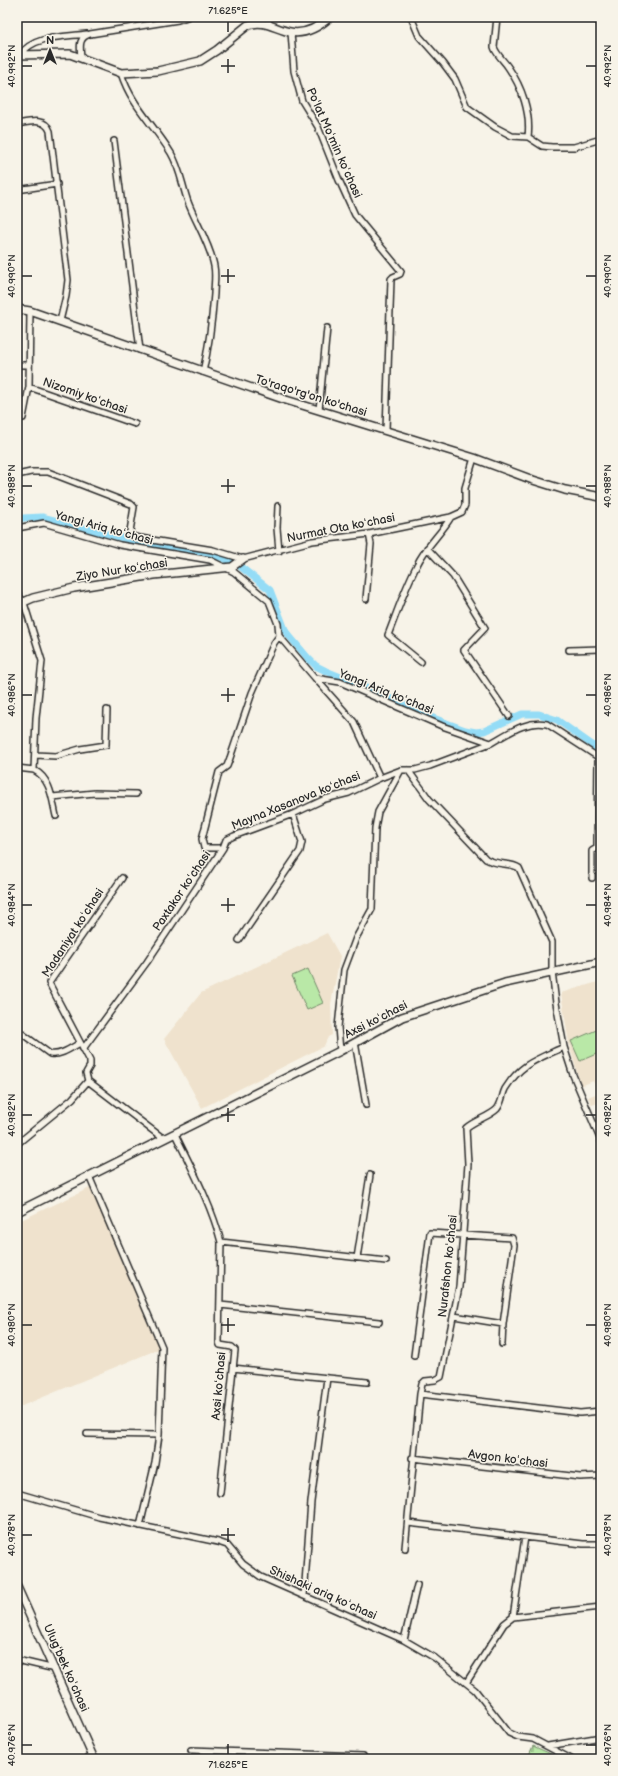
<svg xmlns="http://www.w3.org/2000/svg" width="618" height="1776" viewBox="0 0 618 1776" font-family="'Balsamiq Sans',sans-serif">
	<defs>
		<pattern id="cemetery-stones" width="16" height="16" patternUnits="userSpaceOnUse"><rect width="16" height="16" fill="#b9e8a7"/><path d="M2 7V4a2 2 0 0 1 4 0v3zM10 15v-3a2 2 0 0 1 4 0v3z" fill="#9fc790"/></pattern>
	</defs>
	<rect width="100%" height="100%" fill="#f7f3e8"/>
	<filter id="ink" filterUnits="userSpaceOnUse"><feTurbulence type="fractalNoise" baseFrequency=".025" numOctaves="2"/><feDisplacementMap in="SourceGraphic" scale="8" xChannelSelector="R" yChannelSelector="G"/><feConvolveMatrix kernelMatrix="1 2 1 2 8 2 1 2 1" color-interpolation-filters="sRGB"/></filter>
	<g filter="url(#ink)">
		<path fill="#efe2cd" d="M327 933 340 956 331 1004 332 1035 328 1037 324 1046 202 1108 164 1039 201 993Z
			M601 981V1102L592 1105 588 1097 598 1093 593 1081 581 1086 569 1044 561 993Z
			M92 1187 161 1348 17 1408V1222Z"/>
		<path fill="url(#cemetery-stones)" stroke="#728a69" d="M533 1746 562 1759H527Z"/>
		<path fill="#b9e8a7" stroke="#728a69" d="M308 969 323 1003 307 1010 292 976Z
			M601 1028V1052L580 1061 571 1041Z"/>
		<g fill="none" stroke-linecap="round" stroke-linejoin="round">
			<path stroke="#94dcf6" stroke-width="7" d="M17 520 23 518 42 517 131 540 221 557 237 564 270 590 286 632 308 658 316 666 326 671 375 691 415 711 465 730 476 732 484 731 522 714H539L557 720 601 751"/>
			<defs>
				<path id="street" d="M268 17 269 24
					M411 17 419 36 443 63 455 79 467 107 495 127 512 136 528 137 542 146 552 147H574L601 139
					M497 17 494 47C496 54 504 61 508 67 522 87 531 113 528 137
					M598 21H601
					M291 32 294 71 302 101 318 127 339 180 355 215 401 271 400 274 393 277 391 279 386 430
					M20 55C34 35 64 37 87 34
					M81 57C80 46 78 38 90 34L178 20 187 17
					M121 73C131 105 154 125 171 153 180 168 182 185 188 202 196 223 210 244 214 266 216 275 214 285 214 294 212 321 209 346 203 372
					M17 124C29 122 45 117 50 131L68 280 66 296 60 321
					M114 141 140 350
					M17 190 57 184
					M17 365H28
					M29 387 135 424
					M319 410 327 328
					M23 418 29 387 30 311
					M17 475 31 472H48L131 504 134 507 130 531V534L134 537 213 550 243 559 312 541 369 534 451 517 462 512 465 505V488L474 458
					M278 506 277 528 279 551
					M17 528 44 523 120 545 210 560 234 572 269 601 278 624 279 636 315 678 340 682 442 726 491 743C509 733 526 720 547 724L601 759
					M427 548 453 576 485 628 464 650 509 716
					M17 593 24 603 42 661 36 718 34 770C51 779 52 799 56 816
					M366 599 371 544 369 534
					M569 650 601 649
					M421 662 388 635C397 612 405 588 417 565 425 547 441 534 451 517
					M315 678 354 722 380 778
					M35 755 56 756 80 749 106 745 107 710
					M17 768 34 770
					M408 770 429 799 486 859C498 866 511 862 519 868L552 942V971L556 1003 564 1047 573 1075 601 1141
					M52 797 95 793 136 794
					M223 848 226 840 234 836 293 814 325 799 349 793 380 778 401 770H415L430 766 491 743
					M122 878 49 983 90 1061V1066L86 1073 88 1081 164 1139
					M592 878V851L597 848 598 758
					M239 940 300 851 302 842 293 814
					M17 1030 50 1054C60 1056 71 1048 80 1043
					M355 1042 366 1105
					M83 1049 147 962 223 848H204L202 839 219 772 227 766 230 758 252 693 274 643 279 636
					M340 1051 338 1027 344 970 356 938 372 909 375 828 378 812 401 770
					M175 1134C192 1169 211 1204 221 1242L219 1342 220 1345 232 1347 235 1350 220 1493
					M17 1144 72 1099 88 1081
					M89 1176 162 1347 159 1435 155 1463 140 1526
					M221 1242 386 1261
					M357 1258 370 1175
					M220 1305 379 1322
					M502 1344 503 1324
					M414 1356 430 1233 512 1238 514 1245 503 1324 454 1316
					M233 1368 367 1382
					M420 1394 580 1413 601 1411
					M87 1434 159 1435
					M412 1458 580 1477 601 1476
					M17 1493 99 1517 218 1542 227 1545 243 1564 261 1577 404 1640 435 1658 475 1690 509 1733 518 1737 533 1739 571 1759
					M408 1523 583 1544H601
					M525 1537 513 1617 601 1607
					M405 1548 420 1394 422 1384 425 1381 435 1380 441 1377 459 1287 468 1164 466 1128C475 1120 489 1117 497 1109 502 1103 502 1095 505 1089 521 1063 538 1059 564 1047
					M304 1596 311 1502 327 1378
					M404 1640 417 1585
					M17 1660 55 1669
					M466 1683 504 1624 513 1617
					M548 1746 601 1737
					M191 1750 363 1756
					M87 1759 93 1756"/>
				<path id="secondary" d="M17 55 70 54 121 73 158 71 200 61 217 50 248 25C264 19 275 29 290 32 305 35 320 26 330 17
					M17 309 30 311 286 400 474 458 533 480 565 490 601 497
					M17 605 33 598 74 588 154 575 232 567 243 559
					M17 1212 340 1051 402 1017 505 983 601 962
					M17 1587 94 1759"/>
			</defs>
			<use href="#street" stroke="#2b2b2b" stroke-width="8"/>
			<use href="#secondary" stroke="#2b2b2b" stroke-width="10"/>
			<use href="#street" stroke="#f7f3e8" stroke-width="5"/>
			<use href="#secondary" stroke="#f7f3e8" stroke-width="7"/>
		</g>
	</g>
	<path fill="none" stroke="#2b2b2b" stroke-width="1.5" d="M228 22V32M228 59V73M22 66H32M221 66H235M586 66H596M228 269V283M22 276H32M221 276H235M586 276H596M228 479V493M22 486H32M221 486H235M586 486H596M228 688V702M22 695H32M221 695H235M586 695H596M228 898V912M22 905H32M221 905H235M586 905H596M228 1108V1122M22 1115H32M221 1115H235M586 1115H596M228 1318V1332M22 1325H32M221 1325H235M586 1325H596M228 1528V1542M22 1535H32M221 1535H235M586 1535H596M228 1744V1754M22 1745H32M586 1745H596"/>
	<g text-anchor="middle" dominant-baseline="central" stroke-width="3" stroke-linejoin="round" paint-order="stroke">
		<g font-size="12" fill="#2b2b2b" stroke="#f7f3e8">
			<text transform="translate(334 143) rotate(66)">Poʻlat Moʻmin koʻchasi</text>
			<text transform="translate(85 396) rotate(19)">Nizomiy koʻchasi</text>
			<text transform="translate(311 396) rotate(17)">To'raqo'rg'on ko'chasi</text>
			<text transform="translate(104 528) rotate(15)">Yangi Ariq koʻchasi</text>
			<text transform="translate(341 528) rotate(-11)">Nurmat Ota koʻchasi</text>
			<text transform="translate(122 570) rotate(-9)">Ziyo Nur koʻchasi</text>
			<text transform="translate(386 692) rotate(22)">Yangi Ariq koʻchasi</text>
			<text transform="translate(296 801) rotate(-22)">Mayna Xasanova koʻchasi</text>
			<text transform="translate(182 891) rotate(-56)">Paxtakor koʻchasi</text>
			<text transform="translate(73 933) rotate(-57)">Madaniyat koʻchasi</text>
			<text transform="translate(376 1020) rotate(-27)">Axsi koʻchasi</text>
			<text transform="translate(448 1266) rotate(-84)">Nurafshon koʻchasi</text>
			<text transform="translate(219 1386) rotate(-85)">Axsi koʻchasi</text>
			<text transform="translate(508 1459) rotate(7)">Avgon koʻchasi</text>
			<text transform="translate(323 1593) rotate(24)">Shishaki ariq koʻchasi</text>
			<text transform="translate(66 1668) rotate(66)">Ulugʻbek koʻchasi</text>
		</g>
	</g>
	<rect width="618" height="1776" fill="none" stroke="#f7f3e8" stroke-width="44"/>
	<g transform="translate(50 50)" stroke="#f7f3e8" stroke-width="3" paint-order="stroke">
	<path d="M0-3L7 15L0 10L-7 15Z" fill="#2b2b2b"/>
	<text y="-6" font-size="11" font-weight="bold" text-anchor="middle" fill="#2b2b2b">N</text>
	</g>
	<rect x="22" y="22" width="574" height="1732" fill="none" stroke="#2b2b2b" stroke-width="1.5"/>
	<g font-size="10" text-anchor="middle" fill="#2b2b2b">
		<text x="228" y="14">71.625°E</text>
		<text transform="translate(11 66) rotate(-90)" y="4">40.992°N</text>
		<text transform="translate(607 66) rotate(-90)" y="4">40.992°N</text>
		<text transform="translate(11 276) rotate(-90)" y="4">40.990°N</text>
		<text transform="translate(607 276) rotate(-90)" y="4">40.990°N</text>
		<text transform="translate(11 486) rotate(-90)" y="4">40.988°N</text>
		<text transform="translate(607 486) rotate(-90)" y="4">40.988°N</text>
		<text transform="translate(11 695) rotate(-90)" y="4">40.986°N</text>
		<text transform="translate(607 695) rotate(-90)" y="4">40.986°N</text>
		<text transform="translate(11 905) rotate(-90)" y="4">40.984°N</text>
		<text transform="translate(607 905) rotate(-90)" y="4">40.984°N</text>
		<text transform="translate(11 1115) rotate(-90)" y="4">40.982°N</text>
		<text transform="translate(607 1115) rotate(-90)" y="4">40.982°N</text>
		<text transform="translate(11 1325) rotate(-90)" y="4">40.980°N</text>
		<text transform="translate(607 1325) rotate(-90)" y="4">40.980°N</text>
		<text transform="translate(11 1535) rotate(-90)" y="4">40.978°N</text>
		<text transform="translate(607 1535) rotate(-90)" y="4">40.978°N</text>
		<text transform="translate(11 1745) rotate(-90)" y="4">40.976°N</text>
		<text transform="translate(607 1745) rotate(-90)" y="4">40.976°N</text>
		<text x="228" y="1768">71.625°E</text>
	</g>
</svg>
